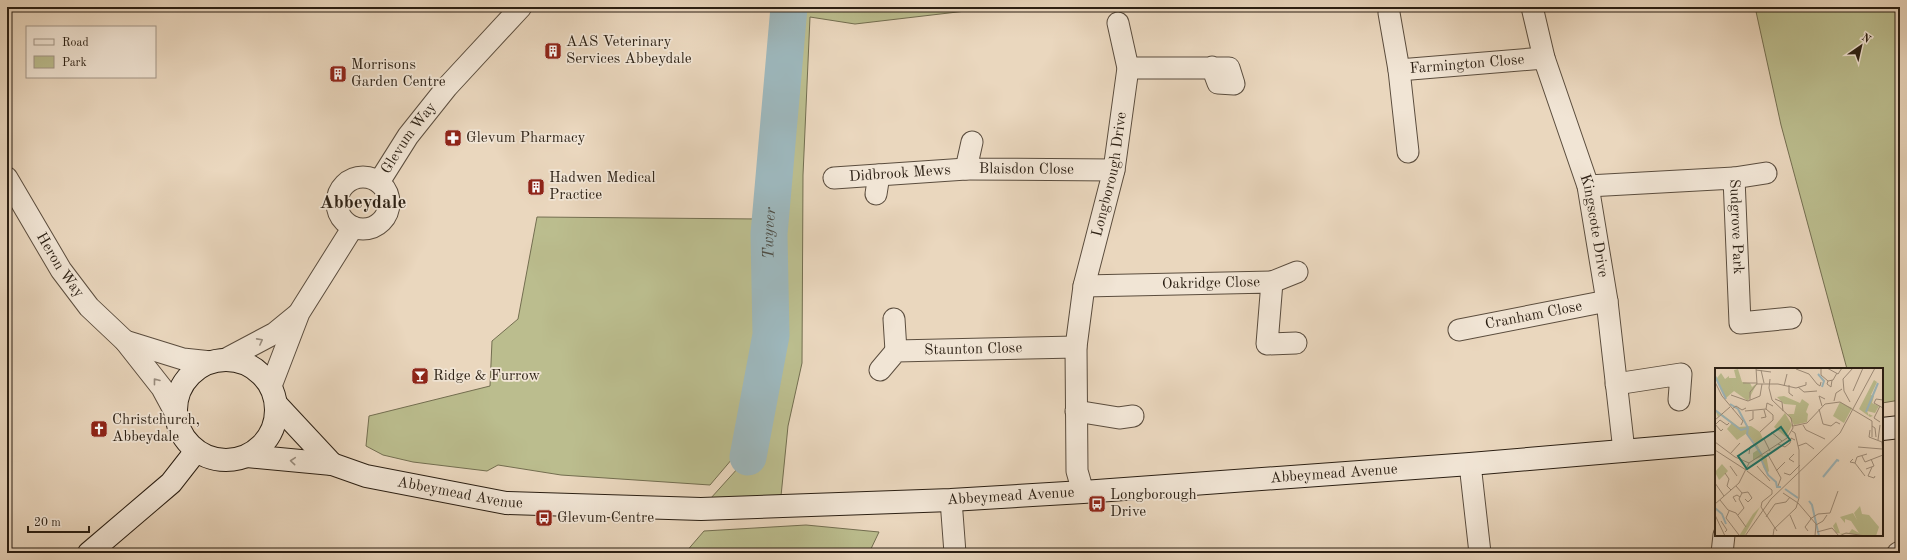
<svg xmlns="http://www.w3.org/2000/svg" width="1907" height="560" viewBox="0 0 1907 560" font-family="'Old Standard TT',serif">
	<rect width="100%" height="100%" fill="#ead7be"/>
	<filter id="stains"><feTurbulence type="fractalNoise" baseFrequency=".005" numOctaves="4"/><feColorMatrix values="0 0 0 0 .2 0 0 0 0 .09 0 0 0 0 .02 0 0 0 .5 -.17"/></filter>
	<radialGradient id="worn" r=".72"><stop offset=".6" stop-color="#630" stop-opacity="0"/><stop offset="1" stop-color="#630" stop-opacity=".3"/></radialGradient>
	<path fill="#bbbd8e" stroke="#736e50" d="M789 7H1000L855 24 810 17 803 175 802 363 788 426 780 506 701 509 748 457 771 335 769 234Z
		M1755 7H1900V400L1882 403V369H1847L1781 125Z
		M537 217 759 219 763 333 738 452 710 485 561 475 498 465 487 471 413 462 383 455 366 446 369 416 490 386 492 341 518 319Z
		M806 525 879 532 869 553H685L704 531Z"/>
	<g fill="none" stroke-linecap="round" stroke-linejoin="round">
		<path stroke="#9db7bc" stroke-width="37" id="s1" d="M748 457 771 335 769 234 789 7"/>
		<defs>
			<g id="street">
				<path id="s2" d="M1532 7 1544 58 1588 186 1607 301 1624 451"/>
				<path id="s3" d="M1389 13 1399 70 1544 58"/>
				<path d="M1128 68H1229L1234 84 1218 83 1212 67"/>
				<path d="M1399 70 1408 152"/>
				<path id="s4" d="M972 142 966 169 1114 170"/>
				<circle cx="363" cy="203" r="26"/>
				<path id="s5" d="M7 178 61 270 89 307 125 341 162 388 176 414"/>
				<path id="s6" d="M834 178 966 169"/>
				<path d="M1734 178 1766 173"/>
				<path id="s7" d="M379 182 408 136 447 87 521 7"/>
				<path id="s8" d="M1588 186 1734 178 1740 323 1791 318"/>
				<path d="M876 194 879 175"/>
				<path d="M1272 282 1297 272"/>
				<path id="s9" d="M1084 286 1272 282 1267 344 1296 343"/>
				<path d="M894 319 896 351"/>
				<path id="s10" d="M1459 330 1607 301"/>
				<path d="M125 341 183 359 211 362"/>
				<path d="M226 359 275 333 297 315"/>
				<path id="s11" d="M880 370 896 351 1076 347"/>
				<path d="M1616 384 1681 374 1679 400"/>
				<path d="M271 386 299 313 353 227"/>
				<path d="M1076 411 1119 418 1133 416"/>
				<path d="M1470 464 1480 553"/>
				<path id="s12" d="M1083 492 1077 471 1076 347 1084 286 1114 170 1128 68 1118 23"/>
				<path d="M951 500 955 553"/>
				<path d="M1722 553 1724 535"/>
				<path d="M1898 553 1900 552"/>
			</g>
			<g id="secondary">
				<circle cx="226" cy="410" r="50"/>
				<path d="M277 405 332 464"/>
				<path d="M1882 429 1900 427"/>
				<path id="s13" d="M247 456 332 464 366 476 506 503 701 509 951 500 1083 492 1470 464 1716 443"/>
				<path d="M89 553 171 483 196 451"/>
			</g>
		</defs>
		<use href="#street" stroke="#5b4d3e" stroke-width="23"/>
		<use href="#secondary" stroke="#2b1f13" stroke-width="24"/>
		<use href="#street" stroke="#f1e5d5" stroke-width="21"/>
		<use href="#secondary" stroke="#f1e5d5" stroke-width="22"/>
	</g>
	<defs><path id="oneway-chevron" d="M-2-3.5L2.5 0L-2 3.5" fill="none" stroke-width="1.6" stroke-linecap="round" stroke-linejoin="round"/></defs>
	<g stroke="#988c7e">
		<use href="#oneway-chevron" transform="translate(260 341) rotate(-28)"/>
		<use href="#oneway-chevron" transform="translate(156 381) rotate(-128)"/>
		<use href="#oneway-chevron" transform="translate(293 461) rotate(-175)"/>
	</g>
	<defs>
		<symbol id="building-square" viewBox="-11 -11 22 22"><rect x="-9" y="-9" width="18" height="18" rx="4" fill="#8f2418" stroke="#f1e5d5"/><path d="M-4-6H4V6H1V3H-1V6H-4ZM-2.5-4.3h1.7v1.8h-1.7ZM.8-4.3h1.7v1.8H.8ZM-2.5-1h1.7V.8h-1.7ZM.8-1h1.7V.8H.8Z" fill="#fff"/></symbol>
		<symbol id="pharmacy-square" viewBox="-11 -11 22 22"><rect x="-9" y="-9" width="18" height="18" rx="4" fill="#8f2418" stroke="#f1e5d5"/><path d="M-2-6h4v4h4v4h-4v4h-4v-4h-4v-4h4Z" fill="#fff"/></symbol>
		<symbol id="bar-square" viewBox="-11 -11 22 22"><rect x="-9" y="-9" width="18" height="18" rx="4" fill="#8f2418" stroke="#f1e5d5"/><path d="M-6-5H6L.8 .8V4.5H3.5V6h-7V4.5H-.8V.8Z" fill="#fff"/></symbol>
		<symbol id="church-square" viewBox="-11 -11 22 22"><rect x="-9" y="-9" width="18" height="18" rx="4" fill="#8f2418" stroke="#f1e5d5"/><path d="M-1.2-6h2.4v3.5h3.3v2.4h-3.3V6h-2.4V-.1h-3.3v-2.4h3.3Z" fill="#fff"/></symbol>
		<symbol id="bus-square" viewBox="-11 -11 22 22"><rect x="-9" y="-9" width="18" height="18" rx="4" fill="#8f2418" stroke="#f1e5d5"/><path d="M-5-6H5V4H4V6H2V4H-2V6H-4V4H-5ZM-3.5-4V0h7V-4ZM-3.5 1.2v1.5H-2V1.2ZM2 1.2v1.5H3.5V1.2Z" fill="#fff"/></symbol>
	</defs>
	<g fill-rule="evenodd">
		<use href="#building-square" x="543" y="41" width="20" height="20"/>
		<use href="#building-square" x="328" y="64" width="20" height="20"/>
		<use href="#pharmacy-square" x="443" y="128" width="20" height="20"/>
		<use href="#building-square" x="526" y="177" width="20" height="20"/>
		<use href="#bar-square" x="410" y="366" width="20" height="20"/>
		<use href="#church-square" x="89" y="419" width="20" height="20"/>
		<use href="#bus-square" x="1087" y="494" width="20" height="20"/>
		<use href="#bus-square" x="534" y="508" width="20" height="20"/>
	</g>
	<g text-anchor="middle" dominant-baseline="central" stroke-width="3.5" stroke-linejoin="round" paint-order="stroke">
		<g font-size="15" fill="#2b1f13" stroke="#f1e5d5" text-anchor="start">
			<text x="566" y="42">AAS Veterinary<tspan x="566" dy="17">Services Abbeydale</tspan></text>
			<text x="351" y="65">Morrisons<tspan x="351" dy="17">Garden Centre</tspan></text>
			<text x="466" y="138">Glevum Pharmacy</text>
			<text x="549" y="178">Hadwen Medical<tspan x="549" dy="17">Practice</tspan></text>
			<text x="433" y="376">Ridge &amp; Furrow</text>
			<text x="112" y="420">Christchurch,<tspan x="112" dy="17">Abbeydale</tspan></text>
			<text x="1110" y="495">Longborough<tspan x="1110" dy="17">Drive</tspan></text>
			<text x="557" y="518">Glevum Centre</text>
		</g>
		<g font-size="15" fill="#2b1f13" stroke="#f1e5d5">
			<text stroke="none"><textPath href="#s3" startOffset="126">Farmington Close</textPath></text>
			<text stroke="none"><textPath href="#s7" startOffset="53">Glevum Way</textPath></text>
			<text stroke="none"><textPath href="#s4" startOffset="88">Blaisdon Close</textPath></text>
			<text stroke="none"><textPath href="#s6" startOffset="66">Didbrook Mews</textPath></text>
			<text stroke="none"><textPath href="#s12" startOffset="322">Longborough Drive</textPath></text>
			<text stroke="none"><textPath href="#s2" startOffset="228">Kingscote Drive</textPath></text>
			<text stroke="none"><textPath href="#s8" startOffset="195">Sudgrove Park</textPath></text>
			<text stroke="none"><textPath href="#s5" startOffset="102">Heron Way</textPath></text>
			<text stroke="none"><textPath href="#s9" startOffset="127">Oakridge Close</textPath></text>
			<text stroke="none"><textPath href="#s10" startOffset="76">Cranham Close</textPath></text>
			<text stroke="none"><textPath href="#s11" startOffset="102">Staunton Close</textPath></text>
			<text stroke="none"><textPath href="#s13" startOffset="1093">Abbeymead Avenue</textPath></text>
			<text stroke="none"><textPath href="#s13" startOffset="217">Abbeymead Avenue</textPath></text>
			<text stroke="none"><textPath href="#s13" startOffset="769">Abbeymead Avenue</textPath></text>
		</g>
		<g font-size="16" font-style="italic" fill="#4d4d46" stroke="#f1e5d5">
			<text stroke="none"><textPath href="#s1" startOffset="226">Twyver</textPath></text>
		</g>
		<g font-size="19" font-weight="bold" fill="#2b1f13" stroke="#f1e5d5">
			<text x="363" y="203">Abbeydale</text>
		</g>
	</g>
	<g transform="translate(1715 368)">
		<rect width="168" height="168" fill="#ead7be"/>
		<path d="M23 1 27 14 35 15 37 19 42 15 33 33 19 23 11 30 3 16 2 10 6 5 10 11 14 8V10H21L19 2ZM159 12 162 14 156 27 159 28 157 35 164 38 160 45 152 43 154 48V46L158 48 155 49 144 41ZM69 28 85 35 87 31 94 36 91 44 93 46 92 54 79 57 73 46H79L81 37 69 36 62 29ZM125 34 137 40 129 55 118 48ZM0 41 24 59 36 58 45 64 48 71 42 76 48 88 51 87 54 103 52 105 48 99 47 89 38 92V85L44 81 32 65 22 72 12 61 17 55 5 47 3 49ZM70 45 77 57 71 69 59 59ZM7 96 13 103 4 112 0 104ZM145 138 147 146 154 147 164 159 161 168 121 165 118 158 121 154 125 165H134L137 161 144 165 136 153 130 151V155L125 149 138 145 142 152 139 145ZM45 139 29 168H24L38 146Z" fill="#bbbd8e"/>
		<path fill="none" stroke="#9db7bc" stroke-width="2" d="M103 6 109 13 107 19M0 8 11 31M15 36 23 41 33 60M0 42 26 62 33 60 32 66 47 87M151 44 163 15M46 91 53 107 61 114 62 119H66M108 109 122 92 124 93M70 121 83 130M94 133 97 137 104 168M0 140 7 146 11 156"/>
		<path fill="none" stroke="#9e8d7a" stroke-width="1" d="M106 0V7L113 13 118 12 122 5M112 0 123 6 127 0M81 1 94 6 102 16 105 18 106 14M41 2 56 4M46 2 49 15M113 13 112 16 116 19 117 12M0 14 7 28 28 53 26 57M28 15H42M42 16H63L81 20 91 17V14M74 17V25L78 28M69 18 72 6M83 19 89 24 102 23M138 23 148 0M16 27 33 33 45 28 47 16M60 31 67 34 68 43M35 32V24L42 16 41 0M168 32 161 31 159 35 168 40M119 33 121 25 127 21M135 34 129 23 128 11 138 0M107 38 104 28 110 31M165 38 159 50 165 54M17 41 21 38 27 42 31 40M51 41 52 35 58 38M104 41 108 56 116 58 121 54 125 56M30 43 51 41 58 47M46 50 51 49 49 42M0 52 15 39M34 53 38 51V43M0 56 6 63 8 61M0 57 5 52 12 57 14 55M88 57 91 62 110 71M78 58 92 55 110 36 125 34 157 53V69M157 58 160 60 161 69M155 62 154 69 167 74M45 64 58 52V47M56 64 67 73M49 71 55 83M163 72 165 57M0 74 20 89 34 95M167 74 168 87M63 76 70 79 75 75 76 70 80 72M83 78 91 75 99 81M143 79 167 81M0 82 31 102M52 85 66 110 63 118M15 86 25 75M34 86 35 79 40 76M147 88 150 94 168 87M138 91 135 94 140 95 142 89 152 86M79 94 74 91 79 86M34 95 72 70 78 60 76 50 57 32 54 20 55 11M140 95 150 108M15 98 22 108M42 98 55 113M157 99 153 108 159 110 160 108M151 101 159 98 156 91M32 103 57 122V126L47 134 46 139 62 163M61 103 70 94M10 105 14 111 12 118 16 122M69 105 75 107 85 97M0 115 9 128M21 118 27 125 24 131 29 140 23 147M27 125 33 124 37 130 33 134 30 131M68 125 83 135M5 132 13 142 21 145 31 159M21 134 18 129 22 127 25 129M83 135 101 156 100 168M0 136 24 115 34 95M14 143 11 150 24 167M0 147 10 168M75 147 81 161M51 149 60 136 71 134 75 129M95 151 103 146 115 145 123 123M6 153 12 162 10 164M101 157 108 153 112 147M93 163 90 159 96 151M102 164 117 160 124 168 131 165 151 168M30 168 56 131 125 65 160 0M58 168 59 161 81 140 84 130V82L80 65 77 63"/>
		<path fill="#0f766e" fill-opacity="0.15" stroke="#0f766e" stroke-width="2" d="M66 59 75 72 32 101 23 88Z"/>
		<rect width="168" height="168" fill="none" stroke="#2b1f13" stroke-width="2"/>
	</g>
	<rect width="1907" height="560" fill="none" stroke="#ead7be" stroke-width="24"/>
	<rect x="8" y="8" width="1891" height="544" fill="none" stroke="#2b1f13" stroke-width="2"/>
	<rect x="12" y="12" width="1883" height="536" fill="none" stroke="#2b1f13"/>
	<rect x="26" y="26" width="130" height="52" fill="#f1e5d5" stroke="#a29687"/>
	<rect x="34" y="39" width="20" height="6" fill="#f1e5d5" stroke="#a29687"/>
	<text x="62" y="46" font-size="12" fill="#2b1f13">Road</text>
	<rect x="34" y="56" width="20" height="12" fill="#bbbd8e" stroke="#a29687"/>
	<text x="62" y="66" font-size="12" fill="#2b1f13">Park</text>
	<g transform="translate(1861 46) rotate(34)" stroke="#f1e5d5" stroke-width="3" paint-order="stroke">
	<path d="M0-3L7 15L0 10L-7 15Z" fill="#2b1f13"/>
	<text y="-6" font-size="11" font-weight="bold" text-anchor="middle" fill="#2b1f13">N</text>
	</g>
	<path d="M28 526v6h61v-6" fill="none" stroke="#2b1f13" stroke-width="2"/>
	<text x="34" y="526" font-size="12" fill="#2b1f13" stroke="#f1e5d5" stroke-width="3" paint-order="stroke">20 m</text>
	<rect width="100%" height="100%" filter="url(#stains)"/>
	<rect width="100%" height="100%" fill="url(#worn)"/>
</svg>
